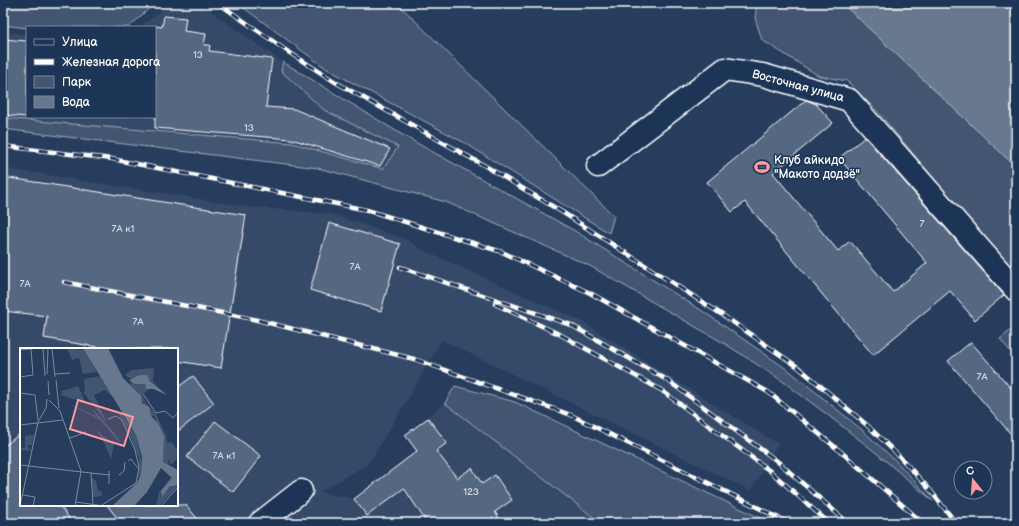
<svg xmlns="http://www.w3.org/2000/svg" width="1019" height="526" viewBox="0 0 1019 526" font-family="'Balsamiq Sans',sans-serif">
	<rect width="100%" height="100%" fill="#263d5e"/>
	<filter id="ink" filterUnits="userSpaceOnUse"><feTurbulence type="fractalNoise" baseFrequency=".025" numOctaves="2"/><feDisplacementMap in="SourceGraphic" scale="8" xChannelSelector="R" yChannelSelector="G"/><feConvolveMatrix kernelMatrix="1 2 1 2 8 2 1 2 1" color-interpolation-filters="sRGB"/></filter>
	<g filter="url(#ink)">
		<path fill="#344a68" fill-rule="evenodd" d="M172 3H199L283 62 281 71 324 110 398 147 383 169 292 143 3 118V32L27 34V117H155V27H140Z
			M3 168 251 207 331 214 406 239 425 251 581 321 778 444 751 491 442 340 405 404 369 463 320 492 354 499 416 451 405 435 445 403 601 523H3ZM21 349H177V505H21Z"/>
		<path fill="#425672" stroke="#a0aab8" d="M3 3H155L129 27H27V28L3 25Z
			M237 3H397L614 216 609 233 465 143 327 69Z
			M757 3H842L1016 167V273L987 241 877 111 847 81 819 76 762 40 755 18Z
			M283 62 406 137 575 231 704 312 791 372 861 429 897 462 933 501 874 451 829 416 781 380 727 345 590 266 446 202 318 168 3 129V118L292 143 383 169 398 147 324 110 281 71Z
			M1016 326V358L1000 339Z
			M455 386 515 402 771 523H601L445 403Z"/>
		<path fill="#67788e" stroke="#a4aebb" d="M842 3H1016V167Z"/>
		<path fill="#556781" stroke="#fff" d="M164 16 186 18 184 31 206 34 204 45H210L209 51 272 59 266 107 294 109 390 149 380 166 291 139 155 128V26L162 27Z
			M3 39 27 41V117L3 115Z
			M806 100 816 104 833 123 773 173 838 251 850 241 893 292 927 263 839 158 865 137 1004 295 975 320 950 291 873 355 745 202 732 212 707 182Z
			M3 177 246 215 221 368 177 361V349H109L44 338 47 316 3 311Z
			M329 223 400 244 381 311 310 290Z
			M971 342 1016 394V440L948 361Z
			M193 376 214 403 177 432V388Z
			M428 418 447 443 436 451 457 478 472 468 482 484 495 475 512 500 495 512 502 523H427L404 488 367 516 354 499 417 451 405 435Z
			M215 421 261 456 233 492 187 457Z
			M21 433V505H59L73 523H3V447Z
			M107 505H186L201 523H121Z"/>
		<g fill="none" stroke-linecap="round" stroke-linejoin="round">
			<defs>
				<path id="minor" d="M598 166 725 69 763 75 849 100 1016 290
					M260 523 301 491"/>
			</defs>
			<use href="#minor" stroke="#fff" stroke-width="25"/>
			<use href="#minor" stroke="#1d3557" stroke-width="22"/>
			<defs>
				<path id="rail" d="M218 3 287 51 337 83 487 167 562 212 721 314 798 367 868 426 900 457 930 490 956 523
					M3 146 112 159 367 210 502 252 590 293 768 392 840 451 923 523
					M400 267 571 325 667 380 777 461 848 523
					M64 282 253 319 414 359 571 415 789 523
					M495 304 561 335 661 390 770 471 829 523"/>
			</defs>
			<use href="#rail" stroke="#fff" stroke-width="4.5"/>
			<use href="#rail" stroke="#1d3557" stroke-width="3" stroke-dasharray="9" stroke-linecap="butt"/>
		</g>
	</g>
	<defs>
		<symbol id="stadium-bare" viewBox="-9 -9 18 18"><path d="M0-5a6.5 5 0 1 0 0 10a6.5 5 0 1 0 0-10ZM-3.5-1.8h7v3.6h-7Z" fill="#ff9aa2" stroke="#1d3557" stroke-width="2.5" paint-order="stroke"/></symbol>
	</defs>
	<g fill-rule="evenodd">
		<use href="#stadium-bare" x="751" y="156" width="22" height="22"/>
	</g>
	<g text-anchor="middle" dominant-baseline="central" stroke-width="3" stroke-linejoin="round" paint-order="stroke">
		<g font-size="10" fill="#d4d9e0">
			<text x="198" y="55">13</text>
			<text x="249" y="128">13</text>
			<text x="922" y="224">7</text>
			<text x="123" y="229">7А к1</text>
			<text x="355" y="267">7А</text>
			<text x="25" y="284">7А</text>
			<text x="138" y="322">7А</text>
			<text x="982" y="377">7А</text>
			<text x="224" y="456">7А к1</text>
			<text x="471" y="492">123</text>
		</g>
		<g font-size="12" fill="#fff" stroke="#1d3557">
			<text transform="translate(798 86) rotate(15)">Восточная улица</text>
		</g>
		<g font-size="12" fill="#fff" stroke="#1d3557" text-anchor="start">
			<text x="774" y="160">Клуб айкидо<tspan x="774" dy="14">"Макото додзё"</tspan></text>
		</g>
	</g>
	<g transform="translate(20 348)">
		<rect width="158" height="158" fill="#263d5e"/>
		<path d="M47 0 65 2 77 24 63 26 59 10 52 12ZM134 20 133 33 138 39 129 31 109 30 105 27 111 22ZM81 28 95 51 85 42 74 47 87 75 63 44 65 43 64 31ZM112 33 125 36 129 42 122 46 125 54 136 66 146 87 147 95 151 94 157 101 158 109 152 116 149 115 150 110 148 114 149 117 143 114V85L134 68H131L118 46 110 37ZM58 38 66 55 41 47 42 43ZM40 52 76 68 72 60 91 81 98 90 100 95 79 71ZM100 64 116 87 122 116 121 126 118 130 119 110 104 73 99 67ZM76 82 94 96 91 111 83 92ZM14 87 12 97H7L11 103 2 102 1 100H5V88ZM151 129 152 133 140 147 142 148 149 139 158 138 139 158H136L139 145ZM72 130 76 133 78 142 82 144V148L73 149Z" fill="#425672"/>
		<path d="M63 0H88L103 30 121 48 122 55 129 59 131 68 138 75 144 88 143 114 158 122V137L149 139 142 149 141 143 152 130 141 120 127 144 115 157 92 158 117 135 121 126 122 109 116 87ZM120 27H127L130 33 147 47 133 41H126L125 36H115L109 32Z" fill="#67788e"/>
		<path fill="none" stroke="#7d8b9e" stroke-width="1" d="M23 0 25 28M32 0 35 29M0 2 20 0M27 26 28 0M35 26 50 25M0 29 13 27 11 1M36 32 39 60M28 33 29 47M0 45 15 47 18 72M123 46 136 65 145 63 153 70 158 64M29 52 40 63 61 123 55 158M18 74 26 60 27 51M0 77 43 72M50 90 66 84M108 113 111 111 118 120M0 117 71 125 73 156M71 125 90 127M99 127 104 123 105 114M89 136V123M3 147 15 149 13 158M56 154 84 158M82 157 116 135 119 119 115 102 102 72 96 68 88 71M0 158 18 74M141 158 158 139"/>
		<path fill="#ff9aa2" fill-opacity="0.15" stroke="#ff9aa2" stroke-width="2" d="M58 52 113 69 104 98 50 81Z"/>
		<rect width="158" height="158" fill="none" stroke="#fff" stroke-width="2"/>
	</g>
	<rect width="1019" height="526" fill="none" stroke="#1d3557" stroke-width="16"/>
	<rect x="8" y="8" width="1003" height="510" fill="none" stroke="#fff" stroke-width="1.5" filter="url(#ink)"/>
	<rect x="26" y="26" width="130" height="92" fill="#1d3557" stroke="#77869a"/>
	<rect x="34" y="39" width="20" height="6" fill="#1d3557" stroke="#77869a"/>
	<text x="62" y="46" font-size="12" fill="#ffffff">Улица</text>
	<rect x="34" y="59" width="20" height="6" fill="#ffffff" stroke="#77869a"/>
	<text x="62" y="66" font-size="12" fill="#ffffff">Железная дорога</text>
	<rect x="34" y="76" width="20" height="12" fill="#425672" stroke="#77869a"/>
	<text x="62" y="86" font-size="12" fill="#ffffff">Парк</text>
	<rect x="34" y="96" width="20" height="12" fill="#67788e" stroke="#77869a"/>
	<text x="62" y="106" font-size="12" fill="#ffffff">Вода</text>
	<g transform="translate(973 480) rotate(343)"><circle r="19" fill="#1d3557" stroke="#77869a"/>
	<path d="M0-3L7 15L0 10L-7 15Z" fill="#ff9aa2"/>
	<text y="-6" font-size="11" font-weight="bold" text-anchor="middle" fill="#ffffff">С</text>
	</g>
</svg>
